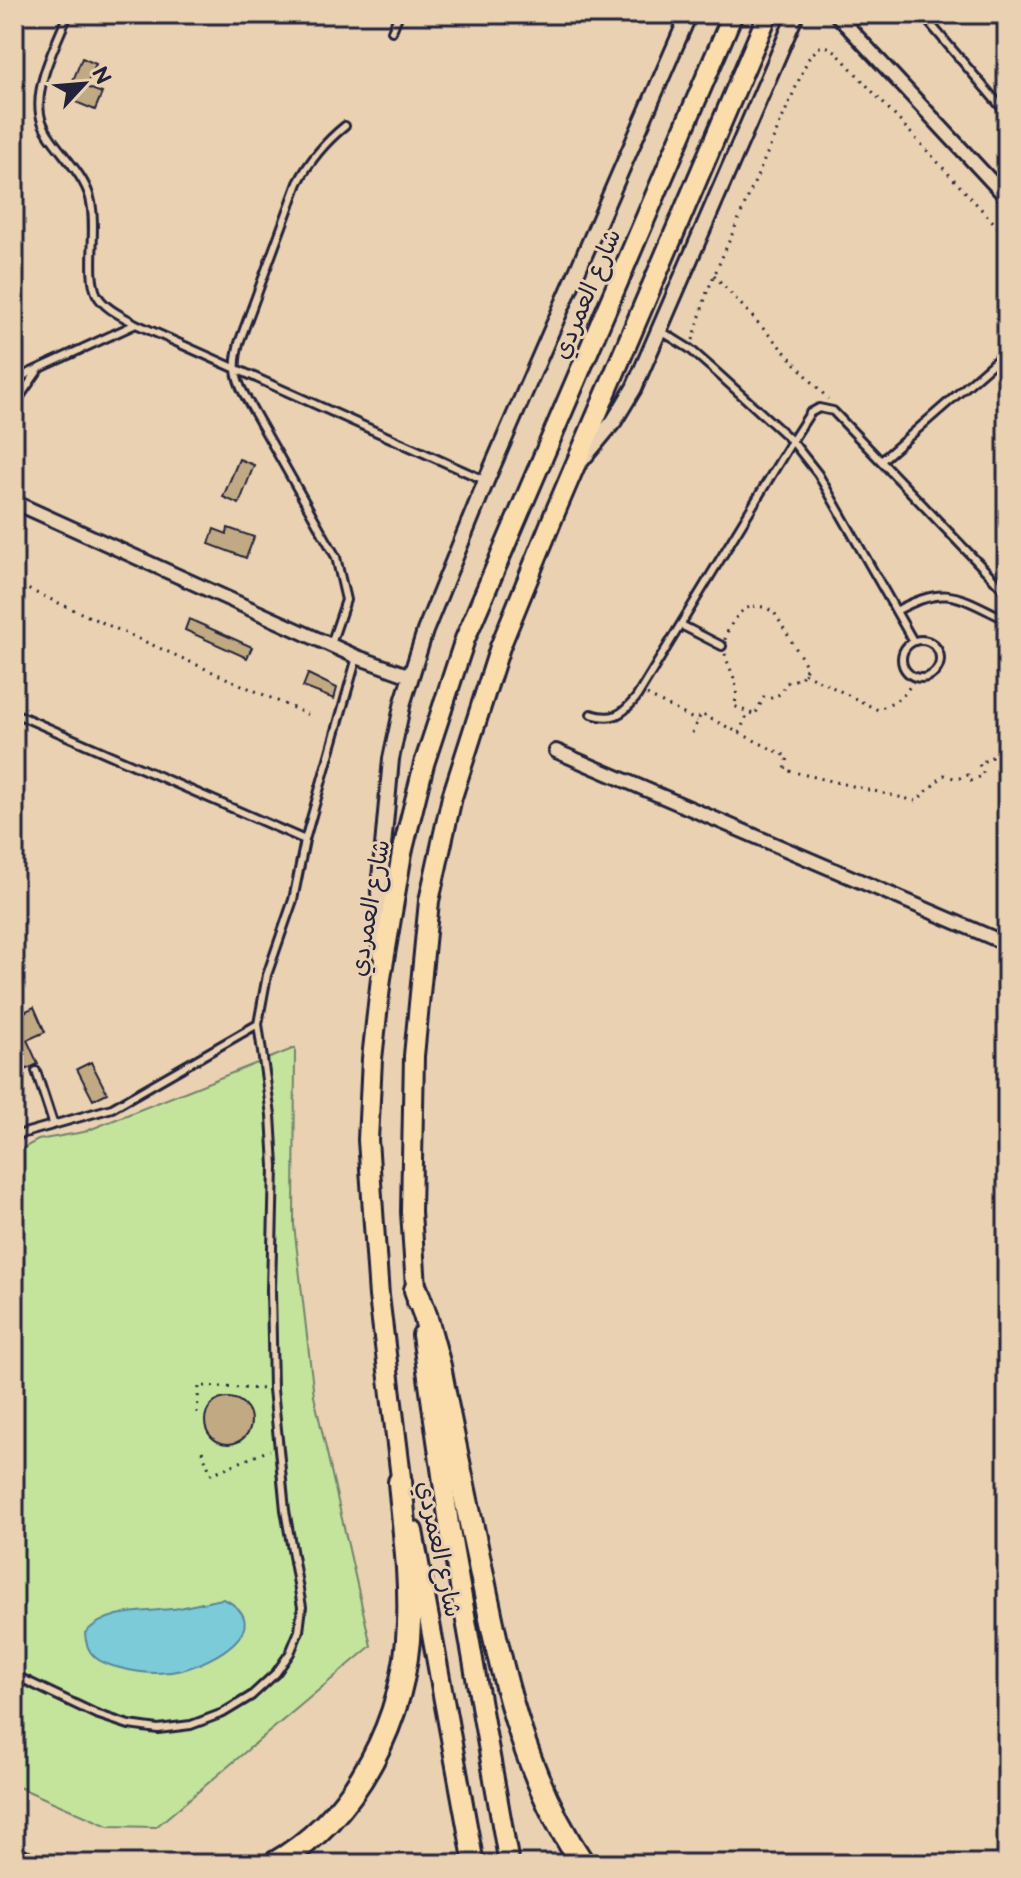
<svg xmlns="http://www.w3.org/2000/svg" width="1021" height="1878" viewBox="0 0 1021 1878" font-family="'Balsamiq Sans','Playpen Sans Arabic',sans-serif">
	<rect width="100%" height="100%" fill="#e9d1b1"/>
	<filter id="ink" filterUnits="userSpaceOnUse"><feTurbulence type="fractalNoise" baseFrequency=".0125" numOctaves="2"/><feDisplacementMap in="SourceGraphic" scale="16" xChannelSelector="R" yChannelSelector="G"/><feConvolveMatrix kernelMatrix="1 2 1 2 8 2 1 2 1" color-interpolation-filters="sRGB"/></filter>
	<g filter="url(#ink)">
		<path fill="#c4e49c" stroke="#73836c" stroke-width="2" d="M295 1048 294 1225 314 1396 371 1646 156 1827 108 1826 14 1785V1153L38 1140 84 1132Z"/>
		<path fill="#7ccbd9" stroke="#58879a" stroke-width="2" d="M224 1599C278 1627 213 1662 182 1670 162 1675 139 1673 120 1668 99 1663 86 1656 85 1633 110 1607 147 1613 180 1608 195 1605 209 1601 224 1599Z"/>
		<path fill="#c1aa83" stroke="#22223b" stroke-width="2" d="M82 58 96 64 86 87 102 93 95 110 66 98Z
			M239 459 254 465 239 504 223 497Z
			M228 528 254 537 246 558 209 544 214 529 227 534Z
			M189 619 252 647 247 658 185 630Z
			M308 674 337 688 334 699 303 687Z
			M34 1007 45 1032 27 1040 38 1064 14 1075V1017Z
			M91 1062 107 1093 93 1100 77 1069Z
			M205 1421a23 23 0 1 1 46 0a23 23 0 1 1-46 0Z"/>
		<g fill="none" stroke-linecap="round" stroke-linejoin="round">
			<defs>
				<path id="service" d="M68 14C57 43 35 82 40 114 44 141 82 167 90 198 98 227 86 274 97 295 105 309 122 316 136 324L484 480
					M922 14 1007 114
					M392 31 399 14
					M661 331 690 349 714 370 792 441 818 474 913 641
					M14 380 136 324
					M14 405 37 372
					M881 461 1007 351
					M896 611C946 583 959 597 1007 620
					M681 625 722 646
					M902 659a19 19 0 1 1 38 0a19 19 0 1 1-38 0Z
					M331 644 346 600 336 557 244 394C234 376 234 362 239 343L298 183C310 160 324 143 345 126
					M14 713 305 840
					M591 714C613 721 622 715 636 698L792 441 810 413 819 408 833 411 1007 593
					M36 1071 53 1123
					M14 1136 112 1108 258 1024
					M14 1675 96 1714 129 1725 158 1729 191 1725 223 1713 251 1696 276 1673 290 1653 299 1631 302 1607 285 1510 273 1389 271 1290 274 1166 271 1115 258 1024 267 975 293 900 305 840 357 657"/>
				<path id="minor" d="M836 14 1007 198
					M14 502 357 657 410 676
					M556 751 1007 944"/>
				<path id="tertiary" d="M580 462 614 421 634 388 796 14
					M380 954 379 890 391 759 403 702 425 631 486 481 689 14"/>
				<path id="primary" d="M417 1302 411 1212 414 1056 429 901 452 797 500 647 556 510 768 14
					M422 1335 449 1524 509 1864
					M403 1494 379 1296 368 1140 372 1059 381 978 402 853 424 764 465 639 733 14
					M413 1531 474 1864"/>
				<path id="motorway" d="M416 1290 425 1315 439 1366C451 1433 466 1499 480 1565 501 1669 522 1774 583 1864
					M14 1859 27 1864
					M274 1864C358 1816 406 1717 409 1623 411 1576 404 1528 400 1482"/>
			</defs>
			<use href="#service" stroke="#22223b" stroke-width="12"/>
			<use href="#minor" stroke="#22223b" stroke-width="18"/>
			<use href="#tertiary" stroke="#22223b" stroke-width="20"/>
			<use href="#primary" stroke="#22223b" stroke-width="24"/>
			<use href="#motorway" stroke="#22223b" stroke-width="28"/>
			<path stroke="#22223b" stroke-width="3" stroke-dasharray="2 6" stroke-linecap="butt" d="M714 275 828 399
				M693 340 707 292 808 59 819 47H828L835 51 1007 237
				M14 583 311 716
				M753 606 764 607 774 612 807 667 801 678 786 683 780 694 769 699 764 697 755 715 734 706C746 672 708 658 733 622 739 613 743 609 753 606Z
				M804 673 878 710 902 697 917 677
				M647 695 697 721
				M692 733 701 714 788 757 785 770 916 801 944 775 957 779 968 775 971 781 984 775 979 764 1001 752 999 746 1007 742
				M739 733 748 713
				M197 1413 199 1386 265 1389
				M202 1451 211 1474 270 1450"/>
			<use href="#service" stroke="#e9d1b1" stroke-width="6"/>
			<use href="#minor" stroke="#e9d1b1" stroke-width="12"/>
			<use href="#tertiary" stroke="#e9d1b1" stroke-width="14"/>
			<use href="#primary" stroke="#faddab" stroke-width="18"/>
			<use href="#motorway" stroke="#faddab" stroke-width="22"/>
		</g>
	</g>
	<g text-anchor="middle" dominant-baseline="central" stroke-width="6" stroke-linejoin="round" paint-order="stroke">
		<g font-size="24" fill="#22223b" stroke="#e9d1b1">
			<text transform="translate(587 294) rotate(-67)">شارع العمردي</text>
			<text transform="translate(370 908) rotate(-80)">شارع العمردي</text>
			<text transform="translate(439 1549) rotate(78)">شارع العمردي</text>
		</g>
	</g>
	<rect width="1021" height="1878" fill="none" stroke="#e9d1b1" stroke-width="48"/>
	<rect x="24" y="24" width="973" height="1830" fill="none" stroke="#22223b" stroke-width="3" filter="url(#ink)"/>
	<g transform="translate(84 84) rotate(64)" stroke="#e9d1b1" stroke-width="6" paint-order="stroke">
	<path d="M0-6L14 30L0 20L-14 30Z" fill="#22223b"/>
	<text y="-12" font-size="22" font-weight="bold" text-anchor="middle" fill="#22223b">N</text>
	</g>
</svg>
